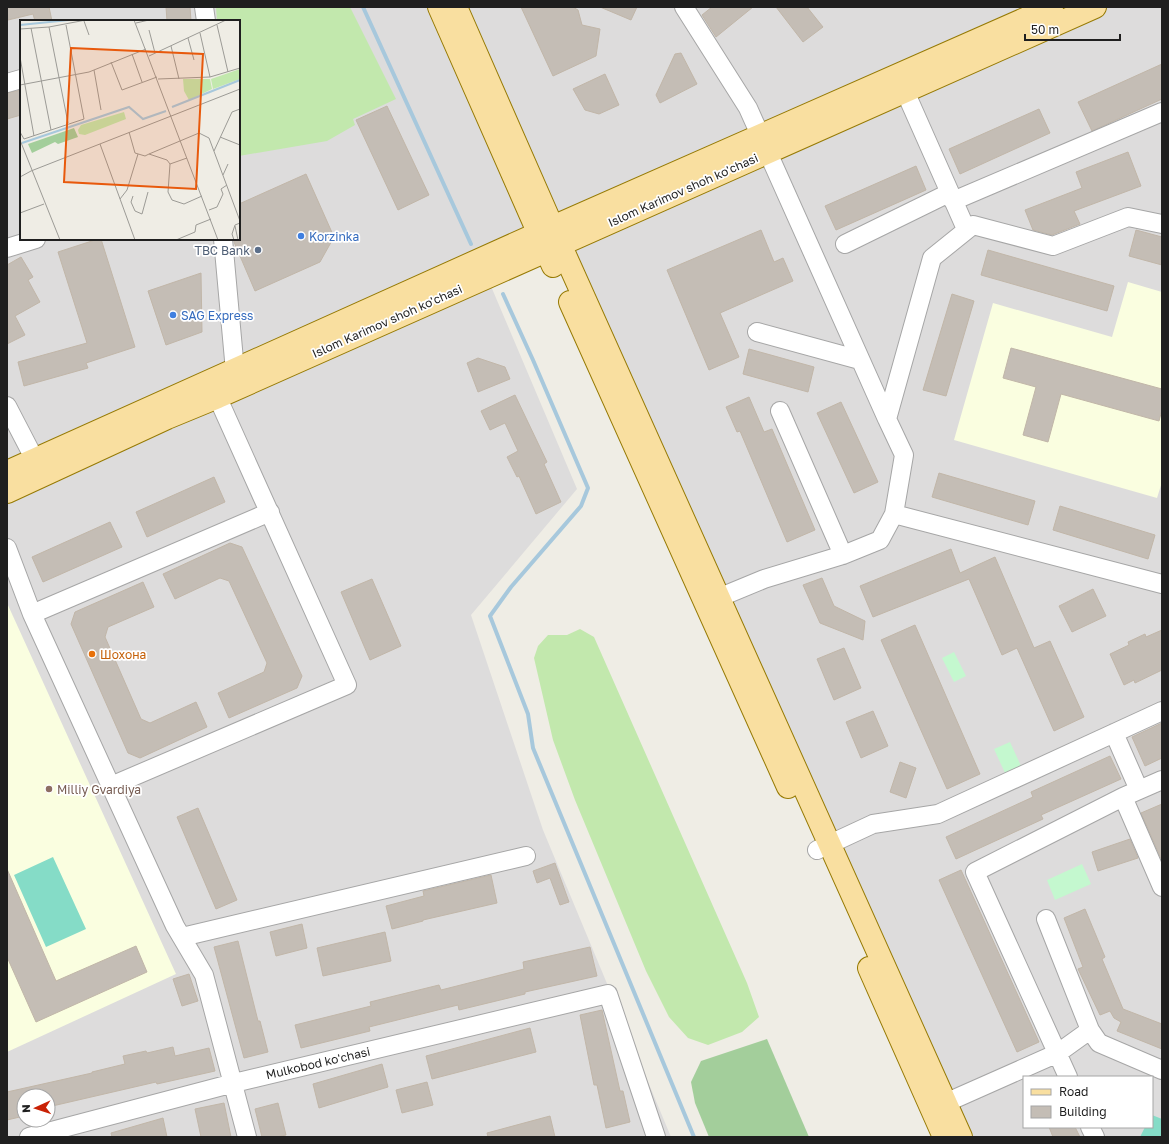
<svg xmlns="http://www.w3.org/2000/svg" width="1169" height="1144" viewBox="0 0 1169 1144" font-family="'Golos Text',sans-serif">
	<rect width="100%" height="100%" fill="#efede5"/>
	<path fill="#dddcdc" fill-rule="evenodd" d="M7 7H1162V1137H951L548 237 482 265 577 489 471 615 543 830 671 1137H7ZM21 21H239V239H21ZM1024 1077H1152V1127H1024ZM24 1096H48V1120H24Z"/>
	<path fill="#fafee0" d="M1128 282 1162 292V482L1157 498 954 440 993 303 1112 337Z
		M7 603 176 974 7 1052Z"/>
	<path fill="#c2e8ad" d="M216 7H350L396 99 353 119 355 125 327 141 239 156V21H217Z
		M580 629 594 637 747 983 759 1017 742 1032 708 1045 688 1038 669 1017 646 971 575 800 553 740 534 658 538 646 548 635H567Z"/>
	<path fill="#a3ce9b" d="M767 1039 809 1137H709L695 1103 691 1082 701 1061Z"/>
	<path fill="#c4f8cf" d="M954 652 966 676 954 682 942 658Z
		M1010 742 1021 766 1005 773 994 749Z
		M1082 864 1091 884 1055 900 1047 880Z"/>
	<path fill="#85dcc7" d="M53 857 86 929 46 947 14 875Z
		M1152 1115 1162 1119V1137H1140L1145 1127H1152Z"/>
	<g fill="none" stroke-linecap="round" stroke-linejoin="round">
		<path stroke="#a7c8dc" stroke-width="4" d="M363 7 471 244
			M503 294 533 360 588 488 581 506 511 587 490 616 528 714 533 748 694 1137"/>
	</g>
	<path fill="#c4bdb5" stroke="#c1b6a8" d="M7 7H49L52 21H35L33 14 8 20Z
		M166 7H190L191 21H167Z
		M521 7H573L578 10 582 25 600 29 596 56 553 76Z
		M600 7H637L631 20Z
		M712 7H753L716 37 702 15Z
		M776 7H807L823 27 803 42Z
		M681 53 697 84 660 103 656 95 675 54Z
		M1162 64V99L1092 131 1078 102Z
		M605 74 619 105 599 114 585 110 573 89Z
		M21 90V115L7 119V93Z
		M387 106 429 195 398 210 356 120Z
		M1039 109 1050 133 960 174 949 149Z
		M1128 152 1141 186 1074 211 1080 224 1052 235 1033 230 1025 210 1082 188 1076 172Z
		M916 166 926 190 836 230 825 206Z
		M306 174 334 237 320 262 255 291 234 242V239H239V204Z
		M761 230 774 262 783 258 793 281 720 313 739 357 709 370 667 270Z
		M1136 230 1162 237V265L1129 256Z
		M98 239H101L135 347 86 363 88 368 24 386 18 362 87 343 58 252Z
		M988 250 1114 286 1107 311 981 275Z
		M21 257 33 277 28 280 40 302 15 316 25 335 7 344V265Z
		M201 273 202 332 166 345 148 291Z
		M952 294 974 301 946 396 923 390Z
		M1011 348 1162 389V410L1159 421 1061 394 1048 442 1023 435 1036 387 1003 378Z
		M749 349 814 367 808 392 743 374Z
		M478 358 505 367 510 379 478 392 467 363Z
		M515 395 547 462 544 464 561 502 536 514 519 476 517 477 507 457 518 451 505 423 490 430 481 411Z
		M749 397 764 432 772 429 815 530 787 542 740 431 737 432 726 407Z
		M841 402 878 482 854 493 817 413Z
		M939 473 1035 501 1028 525 932 497Z
		M214 477 225 502 147 537 136 512Z
		M1060 506 1155 535 1148 559 1053 530Z
		M110 522 122 547 43 582 32 557Z
		M230 543 242 547 302 676 297 688 229 718 218 693 264 672 267 663 229 581 220 578 175 599 163 574Z
		M951 549 960 573 995 557 1034 648 1050 641 1084 717 1054 731 1017 648 1002 655 969 579 873 617 860 586Z
		M822 578 834 606 865 621 863 640 820 623 803 585Z
		M372 579 401 646 370 660 341 592Z
		M143 582 154 607 108 627 105 637 141 719 150 723 196 702 207 727 140 758 128 753 71 624 75 612Z
		M1093 589 1106 616 1072 632 1059 606Z
		M915 625 980 774 947 789 881 640Z
		M1162 630V670L1135 683 1134 680 1124 685 1110 654 1129 645 1128 642 1145 634 1146 637Z
		M844 648 861 688 834 700 817 659Z
		M873 711 888 746 861 758 846 722Z
		M1162 723V758L1145 766 1132 737Z
		M1110 756 1121 779 1041 815 1043 819 956 859 946 837 1033 797 1031 792Z
		M900 762 916 768 906 798 890 792Z
		M1162 804V861L1141 813Z
		M198 808 237 900 216 909 177 817Z
		M1130 839 1138 858 1098 871 1092 852Z
		M555 863 569 902 560 905 550 878 537 883 533 871Z
		M7 869 56 981 136 946 147 972 36 1022 7 957Z
		M961 870 1039 1042 1017 1052 939 880Z
		M491 875 497 903 423 920V921L392 929 386 906 424 896 423 891Z
		M1085 909 1105 957 1102 959 1123 1009 1162 1024V1049L1117 1031 1121 1022 1114 1018 1110 1011 1100 1015 1078 969 1083 967 1064 918Z
		M302 924 307 948 276 956 270 932Z
		M385 932 391 961 323 976 317 948Z
		M238 941 258 1021H260L268 1052 244 1058 214 947Z
		M590 947 597 976 525 992V994L459 1010 458 1005 369 1027 370 1031 301 1048 295 1025 371 1006 370 1002 439 985 441 990 524 969 523 962Z
		M189 974 198 1001 182 1006 173 979Z
		M602 1010 620 1091H623L630 1122 606 1128 597 1085H594L580 1015Z
		M530 1028 536 1052 432 1079 426 1056Z
		M173 1047 175 1056 209 1048 215 1071 157 1084 156 1082 48 1107V1096H24V1116L7 1120V1092L92 1073V1072L125 1064 123 1056 146 1051 147 1053Z
		M382 1064 388 1087 319 1108 313 1084Z
		M427 1082 433 1105 402 1113 396 1090Z
		M224 1103 231 1137H201L195 1109Z
		M278 1103 286 1135 277 1137H262L255 1109Z
		M550 1116 555 1137H488L487 1133Z
		M163 1118 167 1137H112L111 1133Z
		M1049 1127H1075L1080 1137H1053Z"/>
	<g fill="none" stroke-linecap="round" stroke-linejoin="round">
		<defs>
			<path id="minor" d="M204 7 206 21
				M684 7 748 108 887 419
				M900 80 966 229
				M7 83 21 79
				M953 201 1162 112
				M223 239 235 371
				M845 244 949 193
				M7 248 36 239
				M757 332 860 360
				M7 406 35 460
				M780 411 843 555
				M894 514 1162 584
				M7 548 32 614 175 926 204 975 247 1137
				M706 603 764 579 843 555 880 540 894 514 904 455 887 419 932 258 973 225 1053 246 1128 217 1162 224
				M32 614 270 512
				M1114 733 1139 790
				M111 786 347 685 212 385
				M1123 797 1162 887
				M817 850 873 824 938 814 1162 711
				M1046 919 1090 1030 1099 1043 1162 1070
				M182 937 526 856
				M1068 1077 975 872 1123 797 1162 780
				M934 1108 1058 1053 1090 1030
				M1090 1127 1095 1137
				M29 1137 234 1083 608 994 656 1137"/>
			<path id="major" d="M439 7 553 266
				M456 7 560 244 961 1137
				M570 302 788 787
				M7 472 539 233 1052 7
				M7 492 167 418 218 397 1095 7
				M869 968 944 1137"/>
		</defs>
		<use href="#minor" stroke="#a6a6a6" stroke-width="20"/>
		<use href="#major" stroke="#967a04" stroke-width="24"/>
		<use href="#minor" stroke="#fff" stroke-width="18"/>
		<use href="#major" stroke="#f9dfa0" stroke-width="22"/>
	</g>
	<g fill="#3f7fe0" stroke="#fff" stroke-width="1.5">
		<circle cx="301" cy="236" r="4"/>
		<circle cx="173" cy="315" r="4"/>
	</g>
	<circle fill="#5c6f8a" stroke="#fff" stroke-width="1.5" cx="258" cy="250" r="4"/>
	<circle fill="#e8710a" stroke="#fff" stroke-width="1.5" cx="92" cy="654" r="4"/>
	<circle fill="#8d6e63" stroke="#fff" stroke-width="1.5" cx="49" cy="789" r="4"/>
	<g text-anchor="middle" dominant-baseline="central" stroke-width="3.5" stroke-linejoin="round" paint-order="stroke">
		<g font-size="12" fill="#1f1f1f" stroke="#fff">
			<text transform="translate(683 190) rotate(-24)">Islom Karimov shoh ko'chasi</text>
			<text transform="translate(387 321) rotate(-24)">Islom Karimov shoh ko'chasi</text>
			<text transform="translate(318 1063) rotate(-13)">Mulkobod ko'chasi</text>
		</g>
		<g font-size="12" fill="#366cbe" stroke="#fff" text-anchor="start">
			<text x="309" y="236">Korzinka</text>
			<text x="181" y="315">SAG Express</text>
		</g>
		<g font-size="12" fill="#4e5e75" stroke="#fff" text-anchor="end">
			<text x="250" y="250">TBC Bank</text>
		</g>
		<g font-size="12" fill="#c56008" stroke="#fff" text-anchor="start">
			<text x="100" y="654">Шохона</text>
		</g>
		<g font-size="12" fill="#785e54" stroke="#fff" text-anchor="start">
			<text x="57" y="789">Milliy Gvardiya</text>
		</g>
	</g>
	<g transform="translate(20 20)">
		<rect width="220" height="220" fill="#efede5"/>
		<path d="M220 49V59L193 69 191 59ZM163 59H190L192 69 169 80 164 71ZM104 92 106 99 65 115 59 114 58 110 61 105Z" fill="#c2e8ad"/>
		<path d="M54 108 58 117 38 124 35 122 12 133 8 124Z" fill="#a3ce9b"/>
		<path fill="none" stroke="#a7c8dc" stroke-width="2" d="M0 5 49 0M152 87 220 60M2 123 109 87 123 99 146 91"/>
		<path fill="none" stroke="#9c9b96" stroke-width="1" d="M114 0 198 220M64 1 69 15M116 3 129 0M197 5 208 52M29 7 48 103M11 8 31 110M0 9 29 7 66 0M129 10 135 33M180 13 190 57M168 18 174 40M151 26 159 59M112 34 122 62M129 36 206 0M0 37 14 116M91 42 102 70 137 57M74 50 81 90M138 59 190 57 220 48M0 65 69 52 126 29M0 112 4 119 64 99 46 5M109 112 115 133 125 136 129 134 147 140 150 144M200 117 220 125M0 120 40 220M80 124 115 220M194 131 212 92 220 89M129 134 179 113 189 118 220 201M150 144 148 172 152 180 164 184 182 176M150 144 167 138M11 151 220 69M203 155 208 144M0 157 11 151M113 176 111 182 115 191 122 194 128 172M100 179 107 170 118 134M189 190 197 187 203 174 201 169 207 165M0 193 24 184M215 206 218 220M156 220 175 212 176 205 191 199M214 220 212 214 215 205 220 203"/>
		<path fill="#e8590c" fill-opacity="0.15" stroke="#e8590c" stroke-width="2" d="M51 28 183 34 176 169 44 162Z"/>
		<rect width="220" height="220" fill="none" stroke="#1f1f1f" stroke-width="2"/>
	</g>
	<rect width="1169" height="1144" fill="none" stroke="#1f1f1f" stroke-width="16"/>
	<rect x="1023" y="1076" width="130" height="52" fill="#ffffff" stroke="#a5a5a5"/>
	<rect x="1031" y="1089" width="20" height="6" fill="#f9dfa0" stroke="#a5a5a5"/>
	<text x="1059" y="1096" font-size="12" fill="#1f1f1f">Road</text>
	<rect x="1031" y="1106" width="20" height="12" fill="#c4bdb5" stroke="#a5a5a5"/>
	<text x="1059" y="1116" font-size="12" fill="#1f1f1f">Building</text>
	<g transform="translate(36 1108) rotate(267)"><circle r="19" fill="#ffffff" stroke="#a5a5a5"/>
	<path d="M0-3L7 15L0 10L-7 15Z" fill="#c92105"/>
	<text y="-6" font-size="11" font-weight="bold" text-anchor="middle" fill="#1f1f1f">N</text>
	</g>
	<path d="M1025 34v6h95v-6" fill="none" stroke="#1f1f1f" stroke-width="2"/>
	<text x="1031" y="34" font-size="12" fill="#1f1f1f" stroke="#ffffff" stroke-width="3" paint-order="stroke">50 m</text>
</svg>
